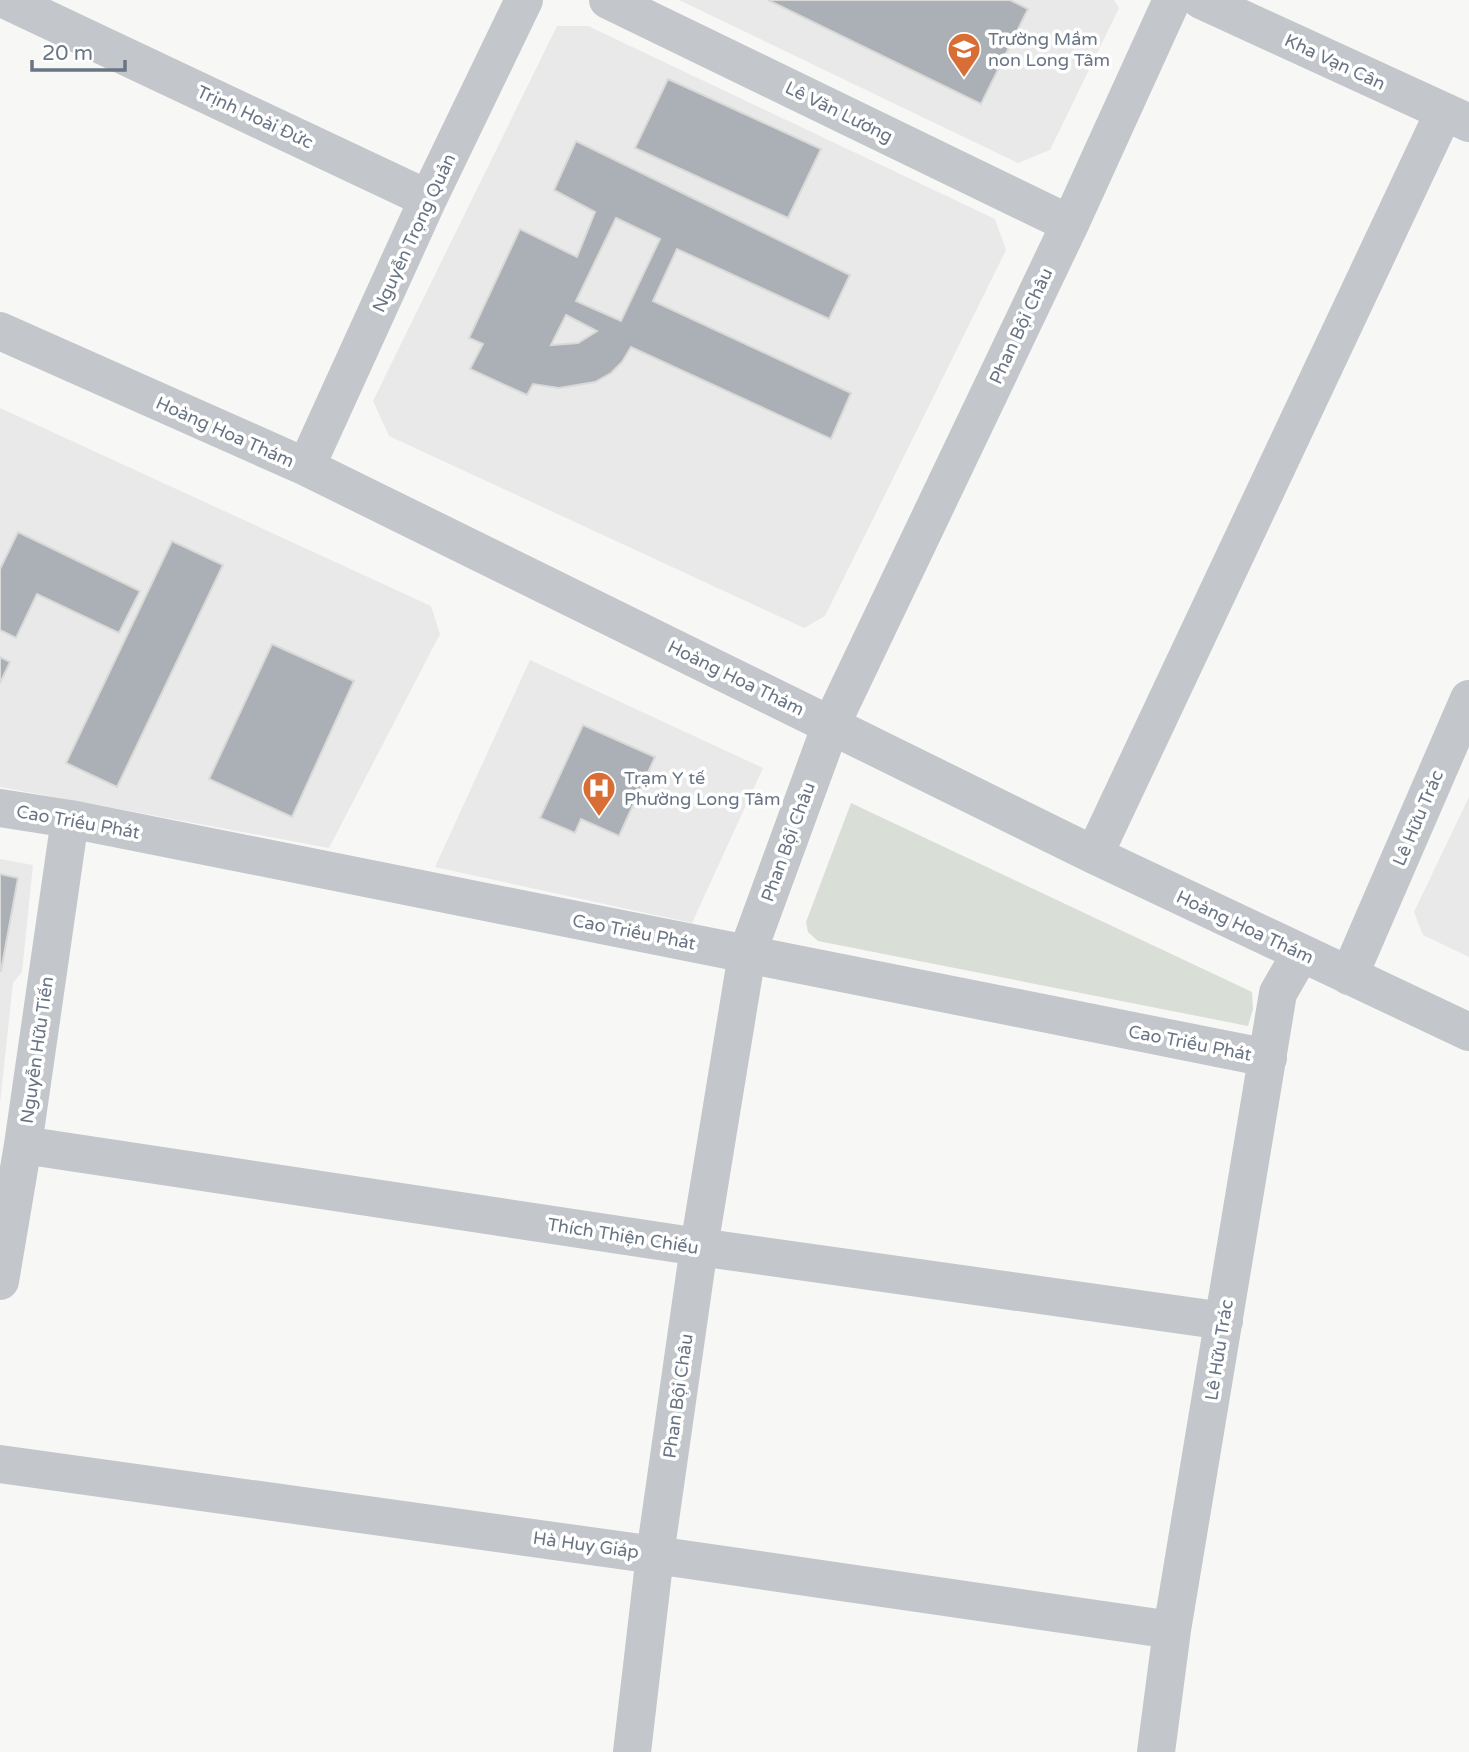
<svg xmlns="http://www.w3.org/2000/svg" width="1469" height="1752" viewBox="0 0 1469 1752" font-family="'Varela Round',sans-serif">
	<rect width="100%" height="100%" fill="#f7f8f5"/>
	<path fill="#e8e9e8" d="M679 0H1114L1119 8 1050 150 1018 163Z
		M557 26H588L995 219 1006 250 825 616 804 628 389 436 373 401Z
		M0 408 431 606 440 634 329 848 0 787Z
		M530 660 763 768 692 923 435 867Z
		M1469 797V957L1423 935 1414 912Z
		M0 859 33 865 22 972 13 983 0 1103Z"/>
	<path fill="#d9ded6" d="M851 803 1252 992 1253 1009 1248 1026 818 941 808 932 806 922Z"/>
	<path fill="#aab0b6" stroke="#d9d9d7" stroke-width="2" fill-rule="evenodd" d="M768 0H1010L1028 9 981 104Z
		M668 79 821 149 788 218 635 148Z
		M576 141 850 275 829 319 677 249 653 301 851 393 831 439 631 347 622 362 611 373 595 382 559 388 533 384 527 395 470 369 483 344 469 338 520 229 577 257 595 212 554 190ZM616 218 660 239 621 321 576 301ZM566 315 597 331 578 343 551 345Z
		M18 532 140 591 119 633 37 594 16 638 0 630V569Z
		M172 541 223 565 117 787 66 763Z
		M272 644 354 681 292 817 209 779Z
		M0 657 10 662 0 683Z
		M583 725 655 757 619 836 581 819 575 833 540 818Z
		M0 874 18 878 1 971H0Z"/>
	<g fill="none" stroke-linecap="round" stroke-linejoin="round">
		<path stroke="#c3c6ca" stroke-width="38" d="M6 0 428 199
			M608 0 1070 224
			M1201 0 1469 123
			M0 331 306 467 1094 855 1469 1032
			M306 467 428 199 524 0
			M0 808 70 819 1268 1058
			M1094 855 1444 112
			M1349 976 1469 699
			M23 1145 699 1247 1224 1321
			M0 1281 23 1145 70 819
			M0 1464 655 1555 1172 1630
			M632 1752 655 1555 699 1247 747 954 831 725 1070 224 1172 0
			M1156 1752 1172 1630 1278 993 1301 953"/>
	</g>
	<defs>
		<symbol id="school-pin" viewBox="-11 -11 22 30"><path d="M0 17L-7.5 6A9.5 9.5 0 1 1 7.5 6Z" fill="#d86e35" stroke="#fff"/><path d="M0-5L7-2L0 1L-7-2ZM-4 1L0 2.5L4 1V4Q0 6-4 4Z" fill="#fff"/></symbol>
		<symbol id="hospital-pin" viewBox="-11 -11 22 30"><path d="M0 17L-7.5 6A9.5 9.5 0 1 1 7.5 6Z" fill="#d86e35" stroke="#fff"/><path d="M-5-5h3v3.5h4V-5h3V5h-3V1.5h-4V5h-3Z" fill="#fff"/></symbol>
	</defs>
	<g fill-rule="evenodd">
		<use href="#school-pin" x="945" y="30" width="38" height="52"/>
		<use href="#hospital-pin" x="580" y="769" width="38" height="52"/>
	</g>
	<g text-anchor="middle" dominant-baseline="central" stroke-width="7" stroke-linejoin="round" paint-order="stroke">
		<g font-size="18" fill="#697584" stroke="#fff" text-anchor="start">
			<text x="988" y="39">Trường Mầm<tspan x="988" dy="21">non Long Tâm</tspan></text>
			<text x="624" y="778">Trạm Y tế<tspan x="624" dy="21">Phường Long Tâm</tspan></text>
		</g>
		<g font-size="18" fill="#697584" stroke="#fff">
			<text transform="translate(1335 62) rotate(25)">Kha Vạn Cân</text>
			<text transform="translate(839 112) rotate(26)">Lê Văn Lương</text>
			<text transform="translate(255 117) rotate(25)">Trịnh Hoài Đức</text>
			<text transform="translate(414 233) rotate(-65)">Nguyễn Trọng Quản</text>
			<text transform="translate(1021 326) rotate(-65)">Phan Bội Châu</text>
			<text transform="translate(225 432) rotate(24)">Hoàng Hoa Thám</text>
			<text transform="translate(736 678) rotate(26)">Hoàng Hoa Thám</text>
			<text transform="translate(1418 818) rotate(-67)">Lê Hữu Trác</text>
			<text transform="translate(78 822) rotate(10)">Cao Triều Phát</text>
			<text transform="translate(788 842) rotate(-70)">Phan Bội Châu</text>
			<text transform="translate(1245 927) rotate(25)">Hoàng Hoa Thám</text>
			<text transform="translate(634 932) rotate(11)">Cao Triều Phát</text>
			<text transform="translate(1190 1043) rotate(11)">Cao Triều Phát</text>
			<text transform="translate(37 1050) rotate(-82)">Nguyễn Hữu Tiến</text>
			<text transform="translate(623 1236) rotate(9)">Thích Thiện Chiếu</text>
			<text transform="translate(1219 1350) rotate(-81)">Lê Hữu Trác</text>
			<text transform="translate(678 1396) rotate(-82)">Phan Bội Châu</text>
			<text transform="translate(586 1545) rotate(8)">Hà Huy Giáp</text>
		</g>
	</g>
	<path d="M32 60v10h93v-10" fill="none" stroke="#697584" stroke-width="3.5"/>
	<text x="42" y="60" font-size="21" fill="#697584" stroke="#ffffff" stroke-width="5" paint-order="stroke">20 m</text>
</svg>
